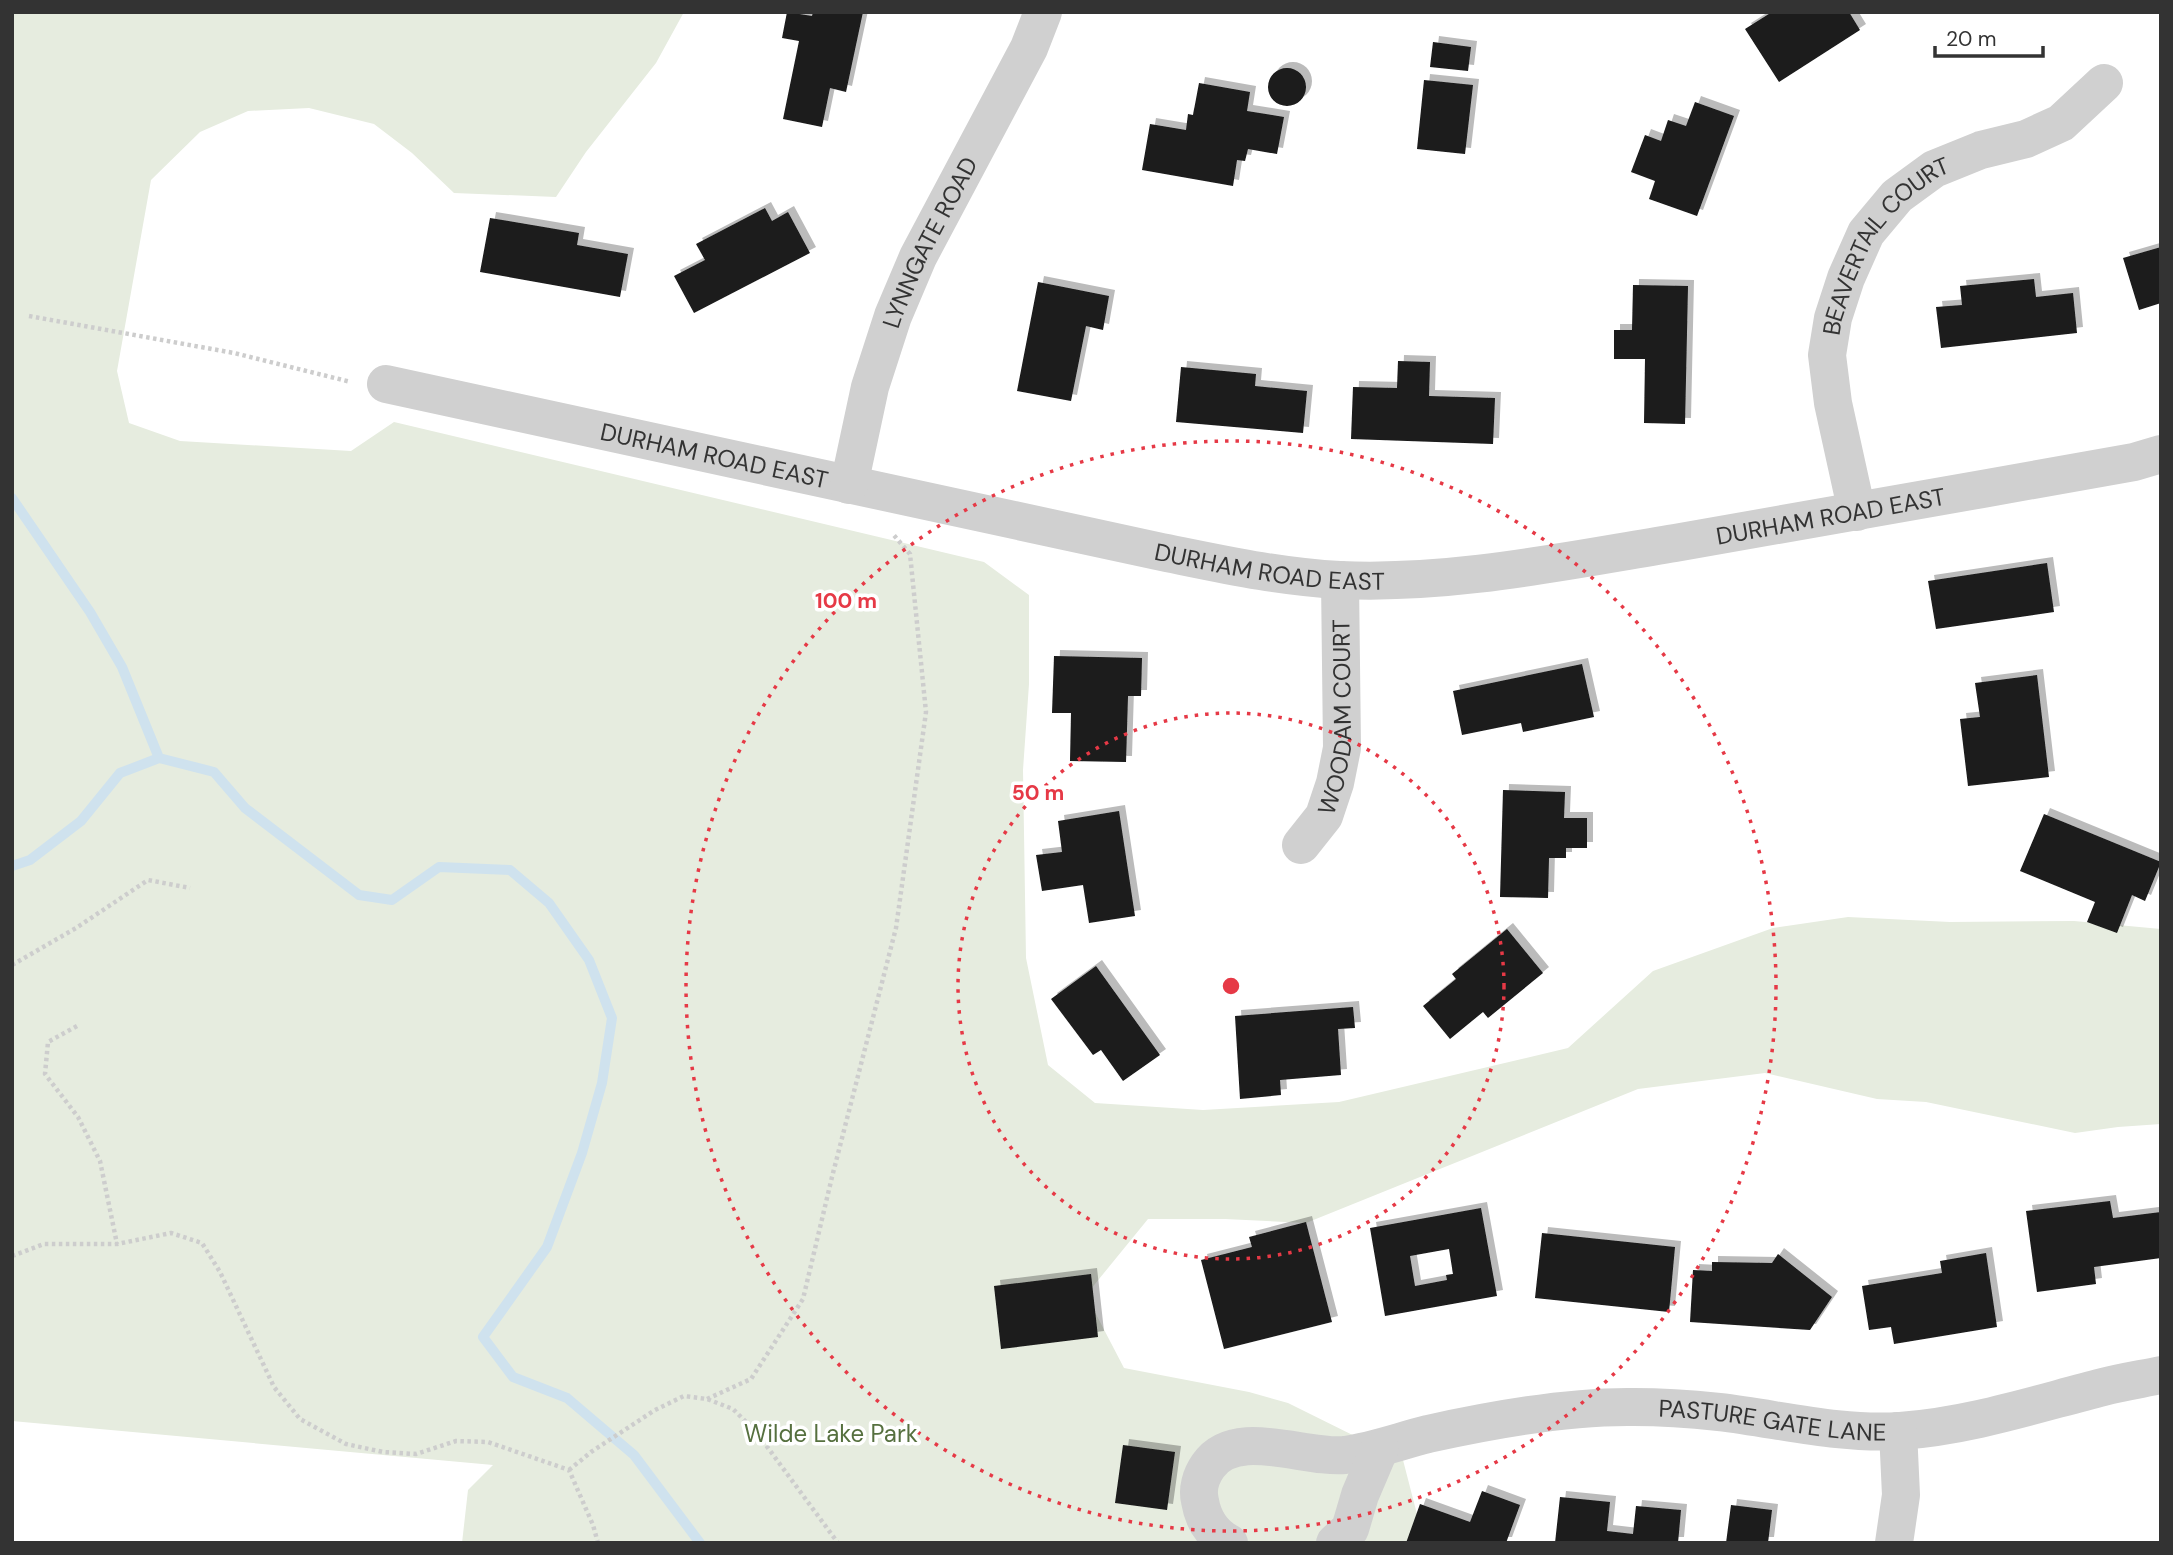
<svg xmlns="http://www.w3.org/2000/svg" width="2173" height="1555" viewBox="0 0 2173 1555" font-family="'DM Sans',sans-serif">
	<defs>
		<filter id="shadow"><feDropShadow dx="6" dy="-6" stdDeviation="0" flood-color="#0004"/></filter>
	</defs>
	<rect width="100%" height="100%" fill="#fff"/>
	<path fill="#e6ecdf" d="M12 12H684L656 63 586 152 556 197 454 193 412 153 374 124 309 108 248 111 200 132 151 180 117 371 129 423 180 441 351 451 394 422 984 562 1029 595V684L1023 770 1026 958 1048 1065 1095 1103 1203 1110 1339 1102 1568 1048 1653 971 1773 928 1848 917 1950 922 2074 921 2161 929V1124L2118 1127 2075 1133 1926 1102 1877 1099 1765 1073 1638 1089 1306 1223 1225 1219H1148L1086 1295 1124 1368 1249 1392 1288 1403 1403 1460 1419 1522 1411 1543H462L468 1490 493 1465 12 1421Z"/>
	<g fill="none" stroke-linecap="round" stroke-linejoin="round">
		<path stroke="#cfe2ee" stroke-width="10" d="M12 498 90 612 122 667 159 758
			M12 866 30 860 81 821 120 773 159 758 214 772 245 808 359 895 392 900 439 867 510 870 549 903 589 960 612 1018 602 1083 582 1153 547 1247 483 1337 513 1377 567 1398 634 1455 700 1543"/>
	</g>
	<path fill="#1a1a1a" fill-rule="evenodd" filter="url(#shadow)" d="M787 12 812 16 813 12H863L846 92 830 88 822 127 783 119 799 41 782 38Z
		M1772 12H1849L1860 30 1779 82 1745 29Z
		M1433 42 1471 47 1468 71 1430 67Z
		M1268 87a19 19 0 1 1 38 0a19 19 0 1 1-38 0Z
		M1424 80 1473 85 1465 154 1417 149Z
		M1199 83 1250 92 1247 111 1284 117 1277 154 1248 149 1245 161 1237 160 1233 186 1142 170 1150 124 1186 130 1188 114 1193 115Z
		M1695 102 1734 116 1697 216 1649 199 1655 181 1631 172 1645 135 1661 141 1668 120 1686 126Z
		M765 208 772 221 788 212 810 253 694 313 674 276 705 260 696 244Z
		M490 218 579 233 577 245 628 254 620 297 480 272Z
		M2161 247V303L2139 310 2123 258Z
		M2034 279 2036 297 2073 293 2077 333 1941 348 1936 307 1962 305 1960 286Z
		M1038 282 1109 296 1103 330 1086 326 1071 401 1017 391Z
		M1633 285 1688 286 1685 424 1644 423 1645 359H1614V330H1632Z
		M1398 361 1430 362 1429 396 1495 398 1493 444 1351 439 1353 387 1397 388Z
		M1181 367 1256 374 1255 386 1307 391 1303 433 1176 422Z
		M2047 563 2054 612 1936 629 1928 581Z
		M1054 656 1142 658 1141 696H1128L1126 762 1070 761 1071 713H1052Z
		M1582 664 1594 717 1523 732 1521 723 1462 735 1453 691Z
		M2037 675 2049 777 1968 786 1960 719 1980 717 1975 683Z
		M1503 790 1565 792 1564 818H1587V848H1566V858H1549L1548 898 1500 897Z
		M1119 811 1135 916 1089 923 1083 885 1042 891 1036 855 1062 852 1058 821Z
		M2044 814 2161 862 2145 901 2132 895 2117 933 2087 922 2095 902 2020 871Z
		M1507 929 1543 973 1488 1018 1483 1012 1450 1039 1423 1006 1456 979 1452 974Z
		M1096 966 1160 1055 1123 1081 1101 1050 1093 1055 1051 999Z
		M1353 1007 1355 1028 1338 1029 1341 1075 1280 1080 1281 1095 1240 1099 1235 1016Z
		M2110 1201 2113 1218 2161 1212V1258L2094 1267 2096 1284 2037 1292 2026 1211Z
		M1481 1208 1497 1296 1385 1316 1370 1228ZM1449 1249 1453 1274 1446 1275 1447 1280 1415 1286 1410 1256Z
		M1306 1222 1332 1322 1224 1349 1201 1260 1252 1247 1249 1237Z
		M1542 1233 1675 1247 1669 1312 1535 1298Z
		M1986 1253 1997 1327 1894 1344 1891 1327 1869 1330 1862 1286 1942 1273 1940 1261Z
		M1778 1254 1832 1297 1810 1330 1690 1322 1693 1270 1712 1271V1262L1772 1263Z
		M1091 1274 1098 1337 1001 1349 994 1286Z
		M1123 1445 1175 1452 1167 1510 1115 1503Z
		M1482 1491 1520 1505 1506 1543H1406L1420 1504 1470 1522Z
		M1560 1497 1610 1502 1607 1531 1633 1534 1636 1506 1681 1510 1678 1543H1555Z
		M1731 1505 1772 1510 1768 1543H1726Z"/>
	<g fill="none" stroke-linecap="round" stroke-linejoin="round">
		<path stroke="#cdcdcd" stroke-width="4.5" stroke-dasharray="3.5 3.5" stroke-linecap="butt" d="M29 316 234 353 351 382
			M12 965 76 928 148 880 190 888
			M77 1026 48 1042 45 1074 78 1117 100 1161 117 1244
			M12 1256 44 1244H117L171 1233 202 1243 220 1272 274 1387 300 1419 346 1444 383 1452 416 1454 456 1441 488 1442 569 1470 593 1525 598 1543
			M707 1399 751 1379 803 1299 832 1177 896 928 926 712 910 554 892 533
			M569 1470 591 1452 655 1410 684 1396 707 1399 733 1409 757 1433 838 1543"/>
		<g stroke="#d0d0d0" stroke-width="38">
			<path id="s1" d="M386 384 1157 551C1217 563 1278 577 1340 580 1453 585 1564 561 1675 543 1828 517 1981 489 2134 462L2161 454"/>
			<path id="s2" d="M849 485 870 387 893 316 918 257 1029 48 1043 12"/>
			<path id="s3" d="M1857 512 1833 403 1827 355 1833 318 1846 278 1866 233 1897 196 1934 169 1981 150 2026 139 2061 123 2104 83"/>
			<path id="s4" d="M1301 845 1324 816 1335 783 1342 748 1340 580"/>
			<path id="s5" d="M1229 1543C1212 1534 1203 1519 1200 1501 1197 1489 1201 1476 1208 1466 1235 1426 1305 1459 1345 1455 1373 1451 1400 1441 1428 1434 1491 1420 1569 1406 1634 1407 1662 1407 1691 1409 1719 1412 1779 1419 1839 1435 1900 1431 1970 1426 2036 1404 2103 1387 2122 1382 2142 1379 2161 1375"/>
			<path d="M1335 1543 1350 1529 1360 1495 1380 1448"/>
			<path d="M1894 1543 1901 1495 1898 1431"/>
		</g>
	</g>
	<g fill="none" stroke="#e63946" stroke-width="3.5" stroke-dasharray="3.5 7">
		<circle cx="1231" cy="986" r="273"/>
		<circle cx="1231" cy="986" r="545"/>
	</g>
	<g text-anchor="middle" dominant-baseline="central" stroke-width="7" stroke-linejoin="round" paint-order="stroke">
		<g font-size="24" fill="#333" stroke="#fff">
			<text stroke="none"><textPath href="#s2" startOffset="257">LYNNGATE ROAD</textPath></text>
			<text stroke="none"><textPath href="#s3" startOffset="289">BEAVERTAIL COURT</textPath></text>
			<text stroke="none"><textPath href="#s1" startOffset="336">DURHAM ROAD EAST</textPath></text>
			<text stroke="none"><textPath href="#s1" startOffset="1470">DURHAM ROAD EAST</textPath></text>
			<text stroke="none"><textPath href="#s1" startOffset="903">DURHAM ROAD EAST</textPath></text>
			<text stroke="none"><textPath href="#s4" startOffset="138">WOODAM COURT</textPath></text>
			<text stroke="none"><textPath href="#s5" startOffset="667">PASTURE GATE LANE</textPath></text>
		</g>
		<g font-size="24" fill="#56703f" stroke="#fff">
			<text x="831" y="1433">Wilde Lake Park</text>
		</g>
	</g>
	<circle cx="1231" cy="986" r="10" fill="#e63946" stroke="#fff" stroke-width="3.5"/>
	<g font-size="21" text-anchor="middle" font-weight="bold" fill="#e63946" stroke="#fff" stroke-width="7" stroke-linejoin="round" paint-order="stroke">
		<text x="846" y="608">100 m</text>
		<text x="1038" y="800">50 m</text>
	</g>
	<rect width="2173" height="1555" fill="none" stroke="#333333" stroke-width="28"/>
	<path d="M1935 46v10h108v-10" fill="none" stroke="#333333" stroke-width="3.5"/>
	<text x="1946" y="46" font-size="21" fill="#333333" stroke="#ffffff" stroke-width="5" paint-order="stroke">20 m</text>
</svg>
